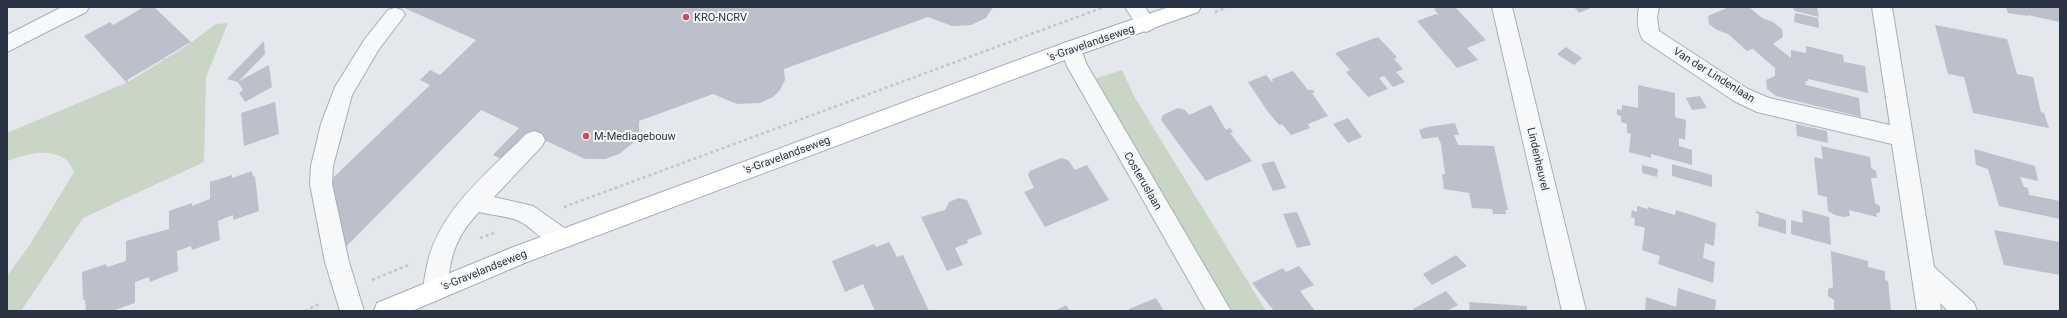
<svg xmlns="http://www.w3.org/2000/svg" width="2067" height="318" viewBox="0 0 2067 318" font-family="Roboto,sans-serif">
	<rect width="100%" height="100%" fill="#e4e7ec"/>
	<path fill="#c9d6c5" d="M228 23 206 77 204 162 83 218 21 311H7V276L29 246 74 172C72 168 69 161 65 159 47 147 25 155 7 161V133L128 82 188 45 216 24Z
		M1122 70 1135 98 1266 311H1227L1094 79Z"/>
	<path fill="#bbc0ca" d="M144 7H154L193 44 189 43 164 58 165 61 163 59 127 80 129 83H127L84 36 110 22 113 25Z
		M402 7H993L986 18 971 25 952 26 928 17 784 69 785 80 780 90 773 97 760 103 737 104 713 94 639 121V131L633 143 619 154 605 159H585L544 140 505 161 493 155 519 128 481 110 326 267 319 235 316 194 430 85 420 80 430 70 440 75 476 40Z
		M1438 7 1456 8 1486 40 1467 48 1478 60 1457 68 1417 21 1436 14 1439 15 1434 9Z
		M1574 7H1593L1579 13Z
		M1729 7H1749L1762 18 1773 22 1782 29 1783 37 1773 44 1791 58V50L1806 53V46L1843 55 1844 62 1865 66 1868 93 1808 79V81H1805L1806 85 1859 98 1861 117 1776 96 1767 89 1766 80 1775 76V68L1753 49 1747 51 1728 34 1717 30 1709 24 1708 16Z
		M1792 7H1817L1819 17 1795 11Z
		M2006 7H2060V22L2028 15V16L2008 13Z
		M1795 13 1818 18 1819 28 1794 22Z
		M1935 25 2007 39 2017 74 2033 77 2041 112 2044 113 2049 128 1973 113 1964 77 1948 74Z
		M1378 37 1397 57 1394 59 1403 69 1396 72 1405 82 1393 87 1384 76 1379 78 1388 89 1368 97 1346 72 1350 70 1335 53Z
		M264 41 265 54 239 81 269 65 272 87 245 102 239 93 243 90 238 82 227 79Z
		M1566 47 1582 58 1574 65 1557 54Z
		M1293 71 1308 90H1313L1315 92 1312 93 1328 116 1308 124 1310 128 1291 135 1282 124 1279 125 1268 112 1248 82 1266 75 1272 82 1273 81 1272 79Z
		M1638 85 1675 93V117L1686 120 1685 140 1679 138V146L1692 150V165L1651 154V158L1629 152 1631 134 1627 133V124L1621 122V116L1617 115V109L1622 110V105L1638 108Z
		M1700 96 1707 108 1692 110 1686 98Z
		M275 102 279 134 244 146 241 113Z
		M1211 105 1226 130 1230 128 1233 132 1230 133 1252 161 1206 181 1161 120 1163 115 1178 108 1185 110 1189 115Z
		M1348 118 1362 137 1348 143 1333 124Z
		M1455 123 1459 135H1454L1458 145 1494 146 1508 210H1505L1506 214H1493L1492 209 1472 208 1469 193 1444 189 1442 174H1445L1441 144 1438 137 1422 139 1419 130 1427 127Z
		M1796 124 1827 131 1828 143 1797 136Z
		M1821 146 1870 157 1871 168 1876 171 1877 178H1871L1875 203 1880 206V212L1876 214 1877 217 1849 210 1850 216 1843 217 1835 215 1828 211 1827 197 1818 195 1814 157 1823 159Z
		M1974 149 2035 166 2038 181 2020 177 2024 187 2028 188 2029 195 2060 201V219L1999 206 1988 169 1976 165Z
		M1061 158 1068 160 1075 170 1087 165 1109 200 1045 227 1024 192 1034 188 1028 175 1030 171Z
		M1274 161 1286 188 1273 191 1261 164Z
		M1672 164 1712 175V187L1672 176Z
		M1642 165 1658 169 1657 177 1642 173Z
		M252 171 253 177 255 176 259 211 233 220V215L218 221 220 240 192 250 191 246 177 251 178 271 150 282 149 277 135 282V303L112 311H86L85 299 83 300 82 272 106 264 107 267 126 261V241L169 229V211L192 203V206L210 199V182L232 175V178Z
		M959 198 967 200 982 234 967 240 968 243 955 248 963 265 947 271 921 217 945 210 949 202Z
		M1637 206 1648 209V207L1675 215 1676 210 1716 223 1714 246 1705 243 1703 258 1715 262 1713 283 1658 264 1660 256 1642 250 1645 228 1634 225 1635 219 1631 217 1632 210 1637 212Z
		M1802 210 1829 217 1831 245 1791 234V220L1803 223Z
		M1756 211 1786 220V234L1758 226 1759 214 1756 213Z
		M1297 212 1311 245 1297 248 1283 214Z
		M1994 230 2060 242V275L2004 265Z
		M889 242 897 257 903 255 929 311H875L863 284 845 292 832 261 874 244 876 247Z
		M1831 251 1868 261V267L1885 271V280L1888 281 1891 311H1834V300L1828 296V289L1833 287Z
		M1456 255 1467 266 1432 285 1423 274Z
		M1299 266 1314 285 1300 291 1315 311H1274L1252 283 1283 268 1286 272Z
		M1678 288 1716 300 1715 311H1645L1646 297 1676 307Z
		M1446 291 1458 305 1447 311H1415L1413 309Z
		M1156 298 1164 311H1130L1129 309Z
		M1469 302 1527 306V311H1470Z
		M1066 305 1070 311H1055Z"/>
	<g fill="none" stroke-linecap="round" stroke-linejoin="round">
		<defs>
			<path id="minor" d="M62 7H89L86 12 7 52V35Z
				M1125 7H1145L1156 24 1153 29 1146 32 1139 29Z
				M1492 7H1512L1586 311H1562Z
				M1639 7H1659L1657 18 1659 31 1748 89 1769 98 1890 125 1872 7H1892L1934 267 1974 303 1977 311H1948L1940 303 1941 311H1917L1892 144 1757 112 1734 101 1643 40C1637 30 1637 19 1639 7Z
				M395 8 402 10 405 15 379 49 352 95 333 166 332 184 349 262 364 311H340L325 262 310 184 311 166 321 124 335 87 365 39 388 10Z
				M1071 41 1078 43 1087 65 1231 311H1206L1067 66 1061 49 1064 43Z
				M534 131 542 134 545 140 542 146 494 197 533 206 570 232 574 239 570 246C550 253 536 229 519 221 507 216 491 215 479 212 463 229 454 244 450 267 448 277 448 288 443 297L435 301 427 297C422 288 424 281 426 271 435 213 487 174 526 134Z"/>
			<path id="major" d="M1169 7H1201L1198 12 1078 55 527 262 412 311H374L377 303 511 248 1064 43Z"/>
		</defs>
		<use href="#minor" stroke="#a9aeb7" stroke-width="2"/>
		<use href="#major" stroke="#a3abb8" stroke-width="2"/>
		<path stroke="#c2c5cb" stroke-width="2.5" stroke-dasharray="3 3" stroke-linecap="butt" d="M1215 12 1228 7
			M564 207 1104 7
			M480 238 494 233
			M372 280 411 264
			M305 311 321 303"/>
		<use href="#minor" fill="#f7f8fa" fill-rule="evenodd"/>
		<use href="#major" fill="#fff" fill-rule="evenodd"/>
	</g>
	<g fill="#d1495b" stroke="#f4f6f9" stroke-width="1.5">
		<circle cx="686" cy="17" r="4"/>
		<circle cx="586" cy="136" r="4"/>
	</g>
	<g text-anchor="middle" dominant-baseline="central" stroke-width="4" stroke-linejoin="round" paint-order="stroke">
		<g font-size="11" fill="#2b3445" stroke="#f4f6f9" text-anchor="start">
			<text x="694" y="17">KRO-NCRV</text>
			<text x="594" y="136">M-Mediagebouw</text>
		</g>
		<g font-size="11" fill="#2b3445" stroke="#f4f6f9">
			<text transform="translate(1091 43) rotate(-19)">'s-Gravelandseweg</text>
			<text transform="translate(1714 75) rotate(32)">Van der Lindenlaan</text>
			<text transform="translate(787 155) rotate(-20)">'s-Gravelandseweg</text>
			<text transform="translate(1538 159) rotate(77)">Lindenheuvel</text>
			<text transform="translate(1143 181) rotate(60)">Costeruslaan</text>
			<text transform="translate(484 270) rotate(-22)">'s-Gravelandseweg</text>
		</g>
	</g>
	<rect width="2067" height="318" fill="none" stroke="#2b3445" stroke-width="16"/>
</svg>
